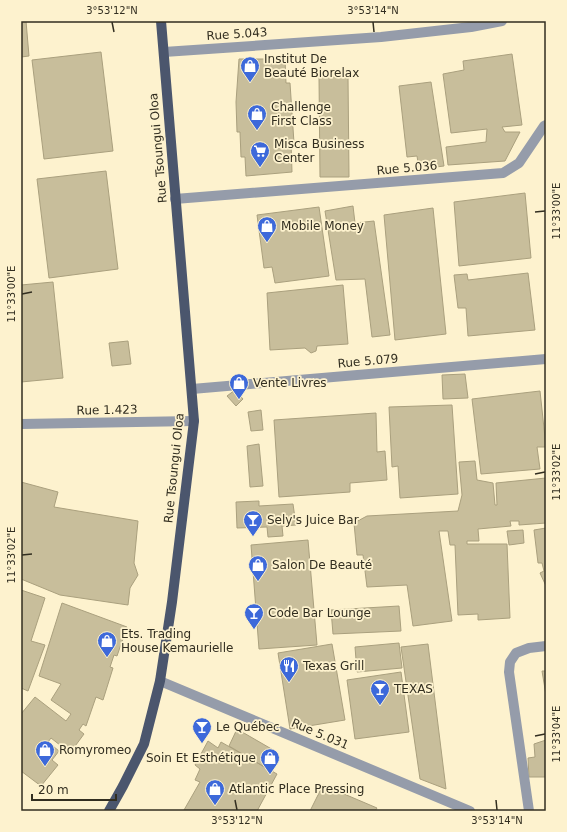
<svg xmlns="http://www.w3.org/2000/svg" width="567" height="832" viewBox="0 0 567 832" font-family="'DejaVu Sans',sans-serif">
	<rect width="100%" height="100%" fill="#fdf2ce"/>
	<path fill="#c8be9b" stroke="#aaa07e" d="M21 21H26L29 56 21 57Z
		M101 52 113 151 44 159 32 60Z
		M512 54 522 125 502 127 505 132H520L505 161 448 165 446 147 486 142 487 129 451 133 443 74 464 70 463 61Z
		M239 59H285L286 83H290L294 143H291L292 172 246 176 245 157H241L240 132H237L236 102Z
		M319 77H348L349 177H320Z
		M431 82 444 166 419 169 417 156 407 157 399 86Z
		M106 171 118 269 49 278 37 179Z
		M525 193 531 258 459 266 454 202Z
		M353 206 355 223 374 221 390 335 372 337 365 279 336 280 325 211Z
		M319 207 329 276 275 283 272 267 264 268 257 215Z
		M433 208 446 334 395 340 384 215Z
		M528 273 535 330 468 336 466 308H458L454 275 467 274 468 280Z
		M53 282 63 378 21 382V285Z
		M343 285 348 344 317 346 316 351 311 353 305 348 270 350 267 293Z
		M128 341 131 364 112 366 109 343Z
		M465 374 468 398 443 399 442 375Z
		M235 390 243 399 236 406 227 396Z
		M540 391 546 447H537L540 469 481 474 472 399Z
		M452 405 458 494 400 498 398 466 392 467 389 407Z
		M261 410 263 430 251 431 248 412Z
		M376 413 377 452 385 451 387 480 350 483V492L279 497 274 420Z
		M259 444 263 486 250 487 247 446Z
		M475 461 477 480 493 483 495 505H497L496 483 546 478V523L519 525V521H510L511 526 478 529 479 541H467V544H507L510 618 478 620V614L458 615 455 545H450L448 531H439L452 621 413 626 407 585 367 587 363 555H357L354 523 367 516 458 511 462 495 459 462Z
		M21 482 58 492 54 507 138 521 134 563 138 575 130 588 128 605 60 595 21 579Z
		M259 501V506L293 504 296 525 282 526 283 536 268 537 267 527 237 528 236 502Z
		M546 528V586L540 573 544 571 542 563H538L534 530Z
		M523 530 524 543 509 545 507 531Z
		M308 540 317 645 259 649 251 545Z
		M21 590 45 598 31 641 45 645 28 691 21 688Z
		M62 603 127 627 117 656 114 655 110 667 113 668 103 700 96 697 86 726 83 724 79 730 84 734 70 753 51 738 48 742 59 751 52 760 58 765 41 786 21 771V714L35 697 66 721 71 714 51 700 61 684 39 676Z
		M399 606 401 631 333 634 331 610Z
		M399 643 402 668 357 672 355 647Z
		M332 644 345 720 290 729 278 653Z
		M428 644 446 789 420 779 401 647Z
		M542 671H546V695Z
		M401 672 409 732 355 739 347 680Z
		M237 729 275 751 266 768 229 746Z
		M546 740V777H529L528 758 535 757 534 744Z
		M208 741 218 748 221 742 277 774 257 811 184 810 200 782 195 780 200 769 195 765Z
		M323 785 377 808 375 811H310Z"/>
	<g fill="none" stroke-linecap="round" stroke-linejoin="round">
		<path stroke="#959caa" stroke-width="10" d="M164 52 381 37 471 27 502 21
			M175 199 503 173 519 163 544 126 546 125
			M192 389 546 359
			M21 424 194 421
			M160 681 470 811
			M529 811 509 672 510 662 516 653 529 648 546 646"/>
		<path stroke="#4b566d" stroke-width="10" d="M109 811 123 786 144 744 160 681 172 602 194 421 161 21"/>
	</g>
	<path fill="none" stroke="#322e20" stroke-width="1.5" d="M112 22 114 32M373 22 374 32M535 212 545 211M22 294 32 292M535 474 545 472M22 555 32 554M535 736 545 734M235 800 237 810M496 800 497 810"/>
	<defs>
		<symbol id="shop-pin" viewBox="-11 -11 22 30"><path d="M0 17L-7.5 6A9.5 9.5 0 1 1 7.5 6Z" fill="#3d69da" stroke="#fdf2ce"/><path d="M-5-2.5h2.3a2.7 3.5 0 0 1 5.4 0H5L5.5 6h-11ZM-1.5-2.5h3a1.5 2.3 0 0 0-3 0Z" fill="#fff"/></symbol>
		<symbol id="supermarket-pin" viewBox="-11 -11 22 30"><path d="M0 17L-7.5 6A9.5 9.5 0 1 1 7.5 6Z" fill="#3d69da" stroke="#fdf2ce"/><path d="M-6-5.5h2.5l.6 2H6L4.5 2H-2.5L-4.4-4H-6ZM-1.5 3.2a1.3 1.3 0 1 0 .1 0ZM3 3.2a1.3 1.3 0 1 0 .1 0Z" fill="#fff"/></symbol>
		<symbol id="bar-pin" viewBox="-11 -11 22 30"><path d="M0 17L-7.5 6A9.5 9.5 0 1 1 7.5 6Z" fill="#3d69da" stroke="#fdf2ce"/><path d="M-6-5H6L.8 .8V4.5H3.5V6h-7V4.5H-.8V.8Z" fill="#fff"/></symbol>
		<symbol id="restaurant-pin" viewBox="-11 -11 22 30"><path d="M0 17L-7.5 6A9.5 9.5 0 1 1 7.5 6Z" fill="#3d69da" stroke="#fdf2ce"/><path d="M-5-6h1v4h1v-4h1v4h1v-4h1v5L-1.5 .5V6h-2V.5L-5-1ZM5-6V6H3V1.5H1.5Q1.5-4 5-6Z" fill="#fff"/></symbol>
	</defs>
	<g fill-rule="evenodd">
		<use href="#shop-pin" x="239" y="55" width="22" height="30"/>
		<use href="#shop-pin" x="246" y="103" width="22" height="30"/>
		<use href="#supermarket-pin" x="249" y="140" width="22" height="30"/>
		<use href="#shop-pin" x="256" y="215" width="22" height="30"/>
		<use href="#shop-pin" x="228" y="372" width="22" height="30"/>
		<use href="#bar-pin" x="242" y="509" width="22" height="30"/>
		<use href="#shop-pin" x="247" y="554" width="22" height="30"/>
		<use href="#bar-pin" x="243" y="602" width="22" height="30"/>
		<use href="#shop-pin" x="96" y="630" width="22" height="30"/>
		<use href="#restaurant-pin" x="278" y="655" width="22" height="30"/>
		<use href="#bar-pin" x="369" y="678" width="22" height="30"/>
		<use href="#bar-pin" x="191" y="716" width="22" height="30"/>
		<use href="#shop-pin" x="34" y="739" width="22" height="30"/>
		<use href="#shop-pin" x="259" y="747" width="22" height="30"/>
		<use href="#shop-pin" x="204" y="778" width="22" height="30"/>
	</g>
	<g text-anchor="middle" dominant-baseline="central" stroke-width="3.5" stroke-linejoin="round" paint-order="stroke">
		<g font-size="12" fill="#322e20" stroke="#fdf2ce">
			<text transform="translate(237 34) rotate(-4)">Rue 5.043</text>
			<text transform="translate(158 148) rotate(-95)">Rue Tsoungui Oloa</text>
			<text transform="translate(407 168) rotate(-5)">Rue 5.036</text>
			<text transform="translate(368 361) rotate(-5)">Rue 5.079</text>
			<text transform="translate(107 410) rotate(-1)">Rue 1.423</text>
			<text transform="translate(174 468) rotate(-84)">Rue Tsoungui Oloa</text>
			<text transform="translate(320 734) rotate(23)">Rue 5.031</text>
		</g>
		<g font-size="12" fill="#322e20" stroke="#fdf2ce" text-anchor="start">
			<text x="264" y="59">Institut De<tspan x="264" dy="14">Beauté Biorelax</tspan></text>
			<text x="271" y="107">Challenge<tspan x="271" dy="14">First Class</tspan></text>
			<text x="274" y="144">Misca Business<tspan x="274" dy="14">Center</tspan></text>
			<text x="281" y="226">Mobile Money</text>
			<text x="253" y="383">Vente Livres</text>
			<text x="267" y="520">Sely's Juice Bar</text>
			<text x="272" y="565">Salon De Beauté</text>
			<text x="268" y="613">Code Bar Lounge</text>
			<text x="121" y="634">Ets. Trading<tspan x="121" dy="14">House Kemaurielle</tspan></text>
			<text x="303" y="666">Texas Grill</text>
			<text x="394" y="689">TEXAS</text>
			<text x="216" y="727">Le Québec</text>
			<text x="59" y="750">Romyromeo</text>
			<text x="256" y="758" text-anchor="end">Soin Et Esthétique</text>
			<text x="229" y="789">Atlantic Place Pressing</text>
		</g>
	</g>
	<rect width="567" height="832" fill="none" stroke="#fdf2ce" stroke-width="44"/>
	<path d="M32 794v6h84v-6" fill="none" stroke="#322e20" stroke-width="2"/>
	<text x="38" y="794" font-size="12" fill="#322e20" stroke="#fdf2ce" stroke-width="3" paint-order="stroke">20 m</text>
	<rect x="22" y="22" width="523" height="788" fill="none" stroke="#322e20" stroke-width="1.5"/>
	<g font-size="10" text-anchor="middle" fill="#322e20">
		<text x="112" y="14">3°53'12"N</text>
		<text x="373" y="14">3°53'14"N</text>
		<text transform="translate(556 211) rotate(-90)" y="4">11°33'00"E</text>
		<text transform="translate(11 294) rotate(-90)" y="4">11°33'00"E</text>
		<text transform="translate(556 472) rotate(-90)" y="4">11°33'02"E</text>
		<text transform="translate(11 555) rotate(-90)" y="4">11°33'02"E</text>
		<text transform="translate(556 734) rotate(-90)" y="4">11°33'04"E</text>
		<text x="237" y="824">3°53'12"N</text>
		<text x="497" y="824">3°53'14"N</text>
	</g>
</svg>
